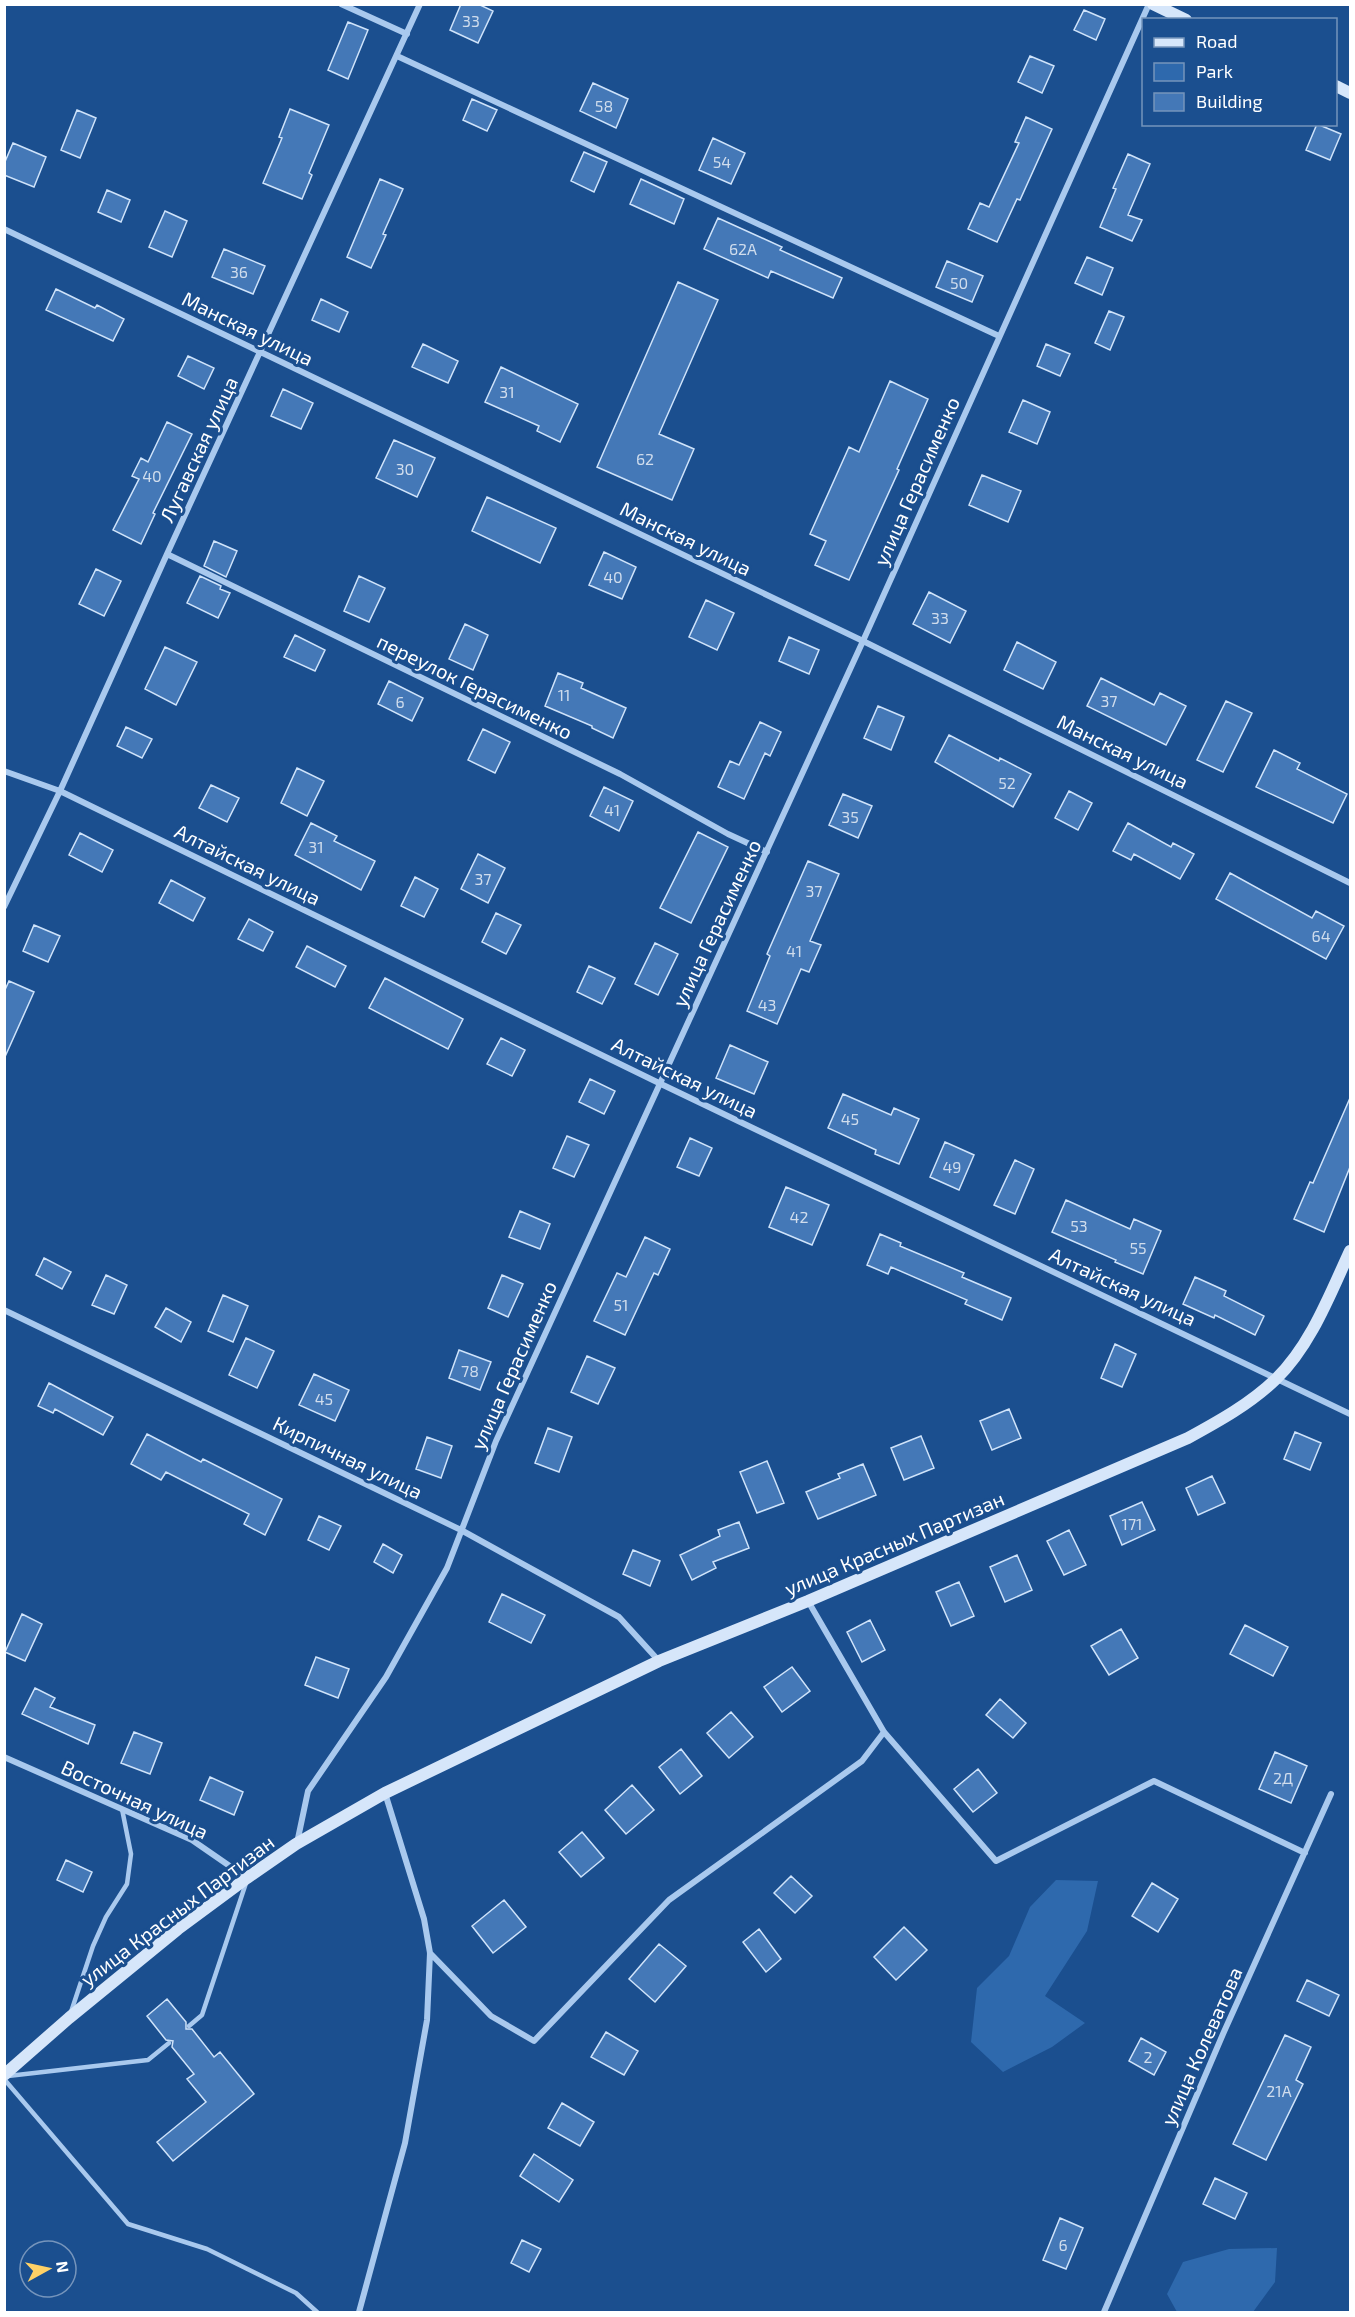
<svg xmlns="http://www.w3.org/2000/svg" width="1355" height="2317" viewBox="0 0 1355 2317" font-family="'Exo 2',sans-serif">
	<rect width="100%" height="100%" fill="#1b4f8f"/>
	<path fill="#2e69ad" d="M1056 1880 1098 1881 1087 1931 1045 1996 1085 2023 1052 2047 1003 2072 971 2042 977 1988 1009 1956 1030 1907Z
		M1277 2248 1275 2282 1253 2312H1177L1167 2294 1183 2262 1229 2249Z"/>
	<path fill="#4478b7" stroke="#cfe3fa" stroke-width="1.5" d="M461 4H478L493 11 478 43 450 30Z
		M1084 10 1105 19 1096 40 1074 30Z
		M348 22 368 30 348 79 328 70Z
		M1030 56 1054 66 1042 93 1018 82Z
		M593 83 628 99 616 128 580 111Z
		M472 99 497 110 487 131 463 120Z
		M290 109 329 125 309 173 312 175 302 199 263 183 282 138 279 137Z
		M77 110 96 118 80 158 61 150Z
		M1026 117 1052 129 1020 200 1017 199 997 242 968 229 980 203 989 207 1019 143 1015 142Z
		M1317 124 1341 134 1330 160 1306 150Z
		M713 138 745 153 731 184 699 170Z
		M13 143 46 157 34 187 4 175V164Z
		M584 152 607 162 594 192 571 181Z
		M1128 154 1150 164 1128 215 1142 220 1132 241 1100 227 1116 189 1113 188Z
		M380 179 403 189 383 234 386 235 371 268 347 257Z
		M641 179 684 199 674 224 630 204Z
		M107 190 130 200 121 222 98 212Z
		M165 211 187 221 172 257 149 247Z
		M718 218 782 247 780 250 842 278 833 298 771 271 768 278 704 249Z
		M224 249 265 266 253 294 212 277Z
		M1087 257 1113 268 1102 295 1075 283Z
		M947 261 983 276 972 302 936 287Z
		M678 282 718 300 659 434 694 449 672 500 597 467Z
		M56 289 95 308 97 305 124 319 113 341 46 310Z
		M321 299 348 312 339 332 312 320Z
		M1109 311 1124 317 1110 350 1095 343Z
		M423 344 458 361 448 383 412 367Z
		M1046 344 1070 354 1060 376 1037 366Z
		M188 356 214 368 204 389 178 376Z
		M501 367 578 404 560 442 537 431 539 426 485 402Z
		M890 381 928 399 897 469 899 470 849 580 815 565 826 541 810 534 849 447 859 452Z
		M283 389 313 403 301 429 271 416Z
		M1023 400 1050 412 1037 444 1009 432Z
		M167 422 192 434 153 513 155 514 141 544 113 530 139 479 132 476 141 458 148 462Z
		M394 440 435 458 417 497 376 478Z
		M982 475 1021 491 1008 522 969 505Z
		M487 497 556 528 540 563 472 531Z
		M214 541 237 551 226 577 204 566Z
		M604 552 636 567 622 599 589 585Z
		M96 569 121 581 104 616 79 604Z
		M200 576 221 586 220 589 230 593 218 618 187 603Z
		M359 576 385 588 369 622 344 611Z
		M929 592 966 611 950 643 913 624Z
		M706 600 734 613 717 650 689 637Z
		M465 624 488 635 473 670 449 659Z
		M295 635 325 650 315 671 284 657Z
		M789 637 819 650 809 674 779 661Z
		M1017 642 1056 662 1043 689 1004 670Z
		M165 647 197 662 176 705 145 689Z
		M558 673 583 683 581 688 626 708 613 738 592 728V726L545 706Z
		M1101 678 1154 705 1160 693 1186 706 1166 745 1087 706Z
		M389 681 423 698 412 721 378 704Z
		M1226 701 1252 713 1223 772 1197 760Z
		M878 706 904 717 891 750 864 738Z
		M760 722 781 732 770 756 765 753 744 799 718 787 730 761 739 765Z
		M126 727 152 739 142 758 117 746Z
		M483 729 510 742 495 773 468 760Z
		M949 735 999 761 1000 758 1031 774 1013 807 935 762Z
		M1274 750 1300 763 1297 769 1347 794 1333 823 1256 787Z
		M297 768 324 781 307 816 281 803Z
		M211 785 239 798 227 822 199 808Z
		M604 787 633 801 619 831 590 816Z
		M1069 791 1092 803 1078 830 1055 818Z
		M843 794 872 806 858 838 829 825Z
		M311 823 337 836 334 841 375 861 361 890 295 855Z
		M1128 823 1171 847 1173 843 1194 854 1180 879 1134 854 1131 860 1113 851Z
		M698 832 728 847 691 923 660 908Z
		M80 833 113 850 102 872 69 855Z
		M478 854 505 868 488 903 461 889Z
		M808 861 839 874 810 941 821 945 809 972 801 969 777 1024 747 1011 770 956 767 954Z
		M1230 873 1312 918 1316 911 1344 926 1326 959 1216 899Z
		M415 877 438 889 424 917 401 906Z
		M171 880 205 898 193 921 159 903Z
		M496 913 521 925 506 954 482 942Z
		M249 919 273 932 263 951 238 939Z
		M34 925 60 936 48 962 23 951Z
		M655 943 678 954 658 995 635 984Z
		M307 946 346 966 335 987 296 967Z
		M589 966 615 978 602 1004 577 992Z
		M385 978 463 1019 448 1049 369 1008Z
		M9 981 34 992 4 1059V992Z
		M501 1038 525 1050 512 1076 487 1064Z
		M730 1045 768 1062 754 1094 716 1078Z
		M590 1079 615 1091 604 1114 579 1102Z
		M843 1094 891 1115 894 1108 919 1119 899 1164 875 1154 876 1150 828 1128Z
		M1350 1098V1167L1324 1232 1294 1219 1310 1182 1313 1183Z
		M567 1136 589 1145 574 1177 553 1168Z
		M690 1138 712 1148 699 1176 677 1167Z
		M945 1142 974 1155 959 1190 930 1177Z
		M1015 1160 1034 1169 1015 1214 994 1205Z
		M786 1187 829 1205 812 1245 769 1227Z
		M1066 1200 1130 1229 1134 1219 1161 1231 1143 1274 1115 1262 1116 1260 1052 1232Z
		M520 1211 550 1224 540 1249 509 1237Z
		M880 1234 901 1243 900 1246 964 1273 962 1277 1011 1298 1002 1320 965 1304 967 1300 891 1267 888 1274 867 1265Z
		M645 1237 670 1249 658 1275 654 1273 625 1335 594 1321 617 1273 626 1277Z
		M44 1258 71 1272 62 1289 36 1275Z
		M106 1275 127 1285 114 1314 92 1305Z
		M502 1275 523 1284 508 1317 488 1308Z
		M1195 1277 1226 1291 1224 1296 1264 1316 1255 1335 1215 1315 1214 1318 1183 1304Z
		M223 1295 248 1306 233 1342 208 1331Z
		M166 1308 191 1322 181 1342 155 1327Z
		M246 1338 274 1351 257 1388 229 1375Z
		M1115 1344 1136 1354 1122 1387 1101 1378Z
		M459 1350 491 1362 480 1390 449 1378Z
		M587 1356 615 1368 598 1404 571 1392Z
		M314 1374 349 1390 335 1421 299 1405Z
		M49 1383 113 1417 103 1435 55 1409 53 1413 38 1406Z
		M1009 1409 1021 1438 992 1450 980 1421Z
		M548 1428 572 1437 559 1472 535 1463Z
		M1295 1432 1321 1443 1310 1470 1284 1459Z
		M147 1434 201 1462 203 1459 282 1499 265 1535 244 1524 249 1514 166 1472 161 1480 131 1464Z
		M921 1436 934 1468 904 1480 891 1448Z
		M427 1437 452 1446 441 1478 416 1469Z
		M767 1461 784 1503 757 1513 740 1472Z
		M863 1464 876 1495 818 1519 806 1492 840 1478 838 1474Z
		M1212 1476 1225 1503 1198 1515 1186 1488Z
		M1142 1502 1155 1530 1122 1545 1110 1516Z
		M319 1516 341 1526 329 1550 308 1540Z
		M739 1522 749 1548 713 1562 716 1568 692 1580 680 1555 720 1536 718 1530Z
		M1069 1530 1086 1565 1064 1575 1047 1541Z
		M383 1544 402 1555 393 1573 374 1562Z
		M633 1550 660 1561 650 1586 623 1574Z
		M1017 1555 1032 1590 1005 1602 990 1567Z
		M959 1582 974 1616 951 1626 936 1592Z
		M502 1594 545 1615 531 1643 489 1622Z
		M22 1614 42 1624 25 1661 5 1652Z
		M870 1620 885 1650 862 1662 847 1632Z
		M1245 1625 1288 1647 1273 1676 1230 1654Z
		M1121 1629 1138 1658 1109 1675 1091 1646Z
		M316 1657 349 1669 338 1698 305 1685Z
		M792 1667 810 1691 782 1712 764 1687Z
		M35 1688 55 1698 50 1707 95 1725 88 1744 22 1714Z
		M1000 1699 1026 1723 1013 1738 986 1715Z
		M731 1712 753 1737 729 1758 707 1733Z
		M134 1732 162 1743 150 1774 121 1763Z
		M681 1749 702 1776 680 1794 659 1767Z
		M1275 1752 1307 1766 1291 1803 1259 1789Z
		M978 1769 997 1793 973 1812 954 1789Z
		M210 1777 243 1792 234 1815 200 1800Z
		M632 1785 654 1810 626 1834 605 1810Z
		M582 1832 604 1858 581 1877 559 1852Z
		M66 1860 92 1872 83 1892 57 1880Z
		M791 1876 812 1896 795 1913 774 1893Z
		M1152 1883 1178 1899 1158 1932 1132 1916Z
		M504 1900 526 1927 493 1953 472 1926Z
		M904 1927 927 1950 896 1980 874 1957Z
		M759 1929 781 1959 766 1972 743 1942Z
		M659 1944 686 1966 655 2002 629 1979Z
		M1307 1980 1339 1995 1329 2016 1297 2001Z
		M167 1999 186 2022V2029H192L214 2057 220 2052 254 2094 173 2161 157 2142 206 2102 187 2079 194 2074 172 2047 173 2041 166 2040 147 2016Z
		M606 2032 638 2051 624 2075 591 2057Z
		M1285 2035 1311 2047 1296 2080 1303 2084 1266 2160 1233 2144Z
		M1141 2038 1166 2052 1154 2075 1129 2061Z
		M562 2103 594 2122 580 2146 548 2128Z
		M534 2154 573 2180 559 2202 520 2176Z
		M1215 2178 1247 2193 1235 2219 1203 2204Z
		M1060 2218 1083 2228 1066 2269 1043 2260Z
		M522 2240 541 2249 529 2272 511 2263Z"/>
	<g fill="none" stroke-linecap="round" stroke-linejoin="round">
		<path stroke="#a9c9ee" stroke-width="4.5" d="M71 2012 93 1946 106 1917 127 1884 131 1854 122 1809
			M189 2026 202 2015 246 1883
			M8 2076 148 2060 169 2043
			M4 2079 128 2224 207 2249 296 2293 317 2312"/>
		<path stroke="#a9c9ee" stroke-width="6" d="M341 4 407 34
			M397 56 999 336
			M4 229 863 641 1350 883
			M167 554 620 774 728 834 767 852
			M4 771 60 791 661 1084 1350 1414
			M4 907 60 791 167 554 420 4
			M4 1310 461 1530 619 1617 659 1661
			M808 1601 884 1732 996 1861 1154 1781 1305 1853
			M4 1757 192 1840 247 1878
			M297 1843 308 1791 386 1677 447 1568 496 1441 863 641 1149 4
			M430 1953 491 2016 534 2041 669 1900 862 1761 884 1732
			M359 2312 405 2143 427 2020 430 1953 424 1919 385 1793
			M1104 2312 1223 2034 1331 1794"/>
		<path stroke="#d6e6fa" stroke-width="12" d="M1153 4 1186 20
			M1336 86 1350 93
			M4 2075 69 2018 178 1929 247 1878 296 1844 385 1793 659 1661 808 1601 1188 1438C1219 1421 1250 1404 1276 1379 1311 1345 1330 1294 1350 1251"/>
	</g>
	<g text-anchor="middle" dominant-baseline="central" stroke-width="6" stroke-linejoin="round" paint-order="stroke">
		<g font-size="16" fill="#d0dded">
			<text x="471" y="20">33</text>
			<text x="604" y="105">58</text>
			<text x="722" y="161">54</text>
			<text x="743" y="248">62А</text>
			<text x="239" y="271">36</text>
			<text x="959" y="282">50</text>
			<text x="507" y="391">31</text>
			<text x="645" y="458">62</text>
			<text x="405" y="468">30</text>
			<text x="152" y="475">40</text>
			<text x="613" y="576">40</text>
			<text x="940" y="617">33</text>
			<text x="564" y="694">11</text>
			<text x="1109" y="700">37</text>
			<text x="400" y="701">6</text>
			<text x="1007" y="782">52</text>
			<text x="612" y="809">41</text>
			<text x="850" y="816">35</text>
			<text x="316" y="846">31</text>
			<text x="483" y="878">37</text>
			<text x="814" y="890">37</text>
			<text x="1321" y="935">64</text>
			<text x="794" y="950">41</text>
			<text x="767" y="1004">43</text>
			<text x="850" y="1118">45</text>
			<text x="952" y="1166">49</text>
			<text x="799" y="1216">42</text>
			<text x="1079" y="1225">53</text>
			<text x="1138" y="1247">55</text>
			<text x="621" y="1304">51</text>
			<text x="470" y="1370">78</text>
			<text x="324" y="1398">45</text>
			<text x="1132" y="1523">171</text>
			<text x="1283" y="1777">2Д</text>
			<text x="1148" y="2056">2</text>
			<text x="1279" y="2090">21А</text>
			<text x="1063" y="2244">6</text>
		</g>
		<g font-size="20" fill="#fff" stroke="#1b4f8f">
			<text transform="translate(248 328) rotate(26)">Манская улица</text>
			<text transform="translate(198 449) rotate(-65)">Лугавская улица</text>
			<text transform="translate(916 481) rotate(-66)">улица Герасименко</text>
			<text transform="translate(686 538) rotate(26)">Манская улица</text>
			<text transform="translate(475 686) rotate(26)">переулок Герасименко</text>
			<text transform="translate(1123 751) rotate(26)">Манская улица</text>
			<text transform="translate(248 864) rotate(26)">Алтайская улица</text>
			<text transform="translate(716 923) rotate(-65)">улица Герасименко</text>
			<text transform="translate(685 1077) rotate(26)">Алтайская улица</text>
			<text transform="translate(1123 1286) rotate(25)">Алтайская улица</text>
			<text transform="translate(513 1365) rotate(-66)">улица Герасименко</text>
			<text transform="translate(348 1457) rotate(26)">Кирпичная улица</text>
			<text transform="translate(894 1543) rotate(-23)">улица Красных Партизан</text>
			<text transform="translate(135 1799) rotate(25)">Восточная улица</text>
			<text transform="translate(177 1910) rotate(-37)">улица Красных Партизан</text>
			<text transform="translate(1201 2046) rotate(-66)">улица Колеватова</text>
		</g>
	</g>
	<rect width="1355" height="2317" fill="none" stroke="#ffffff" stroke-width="12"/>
	<rect x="1142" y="18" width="195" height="108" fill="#1b4f8f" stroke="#7695bc" stroke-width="1.5"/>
	<rect x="1154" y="38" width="30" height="9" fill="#d6e6fa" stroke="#7695bc" stroke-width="1.5"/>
	<text x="1196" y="48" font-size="18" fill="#ffffff">Road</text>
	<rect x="1154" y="63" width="30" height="18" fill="#2e69ad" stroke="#7695bc" stroke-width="1.5"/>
	<text x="1196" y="78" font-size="18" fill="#ffffff">Park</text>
	<rect x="1154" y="93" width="30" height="18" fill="#4478b7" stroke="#7695bc" stroke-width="1.5"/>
	<text x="1196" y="108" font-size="18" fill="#ffffff">Building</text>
	<g transform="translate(48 2269) rotate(82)"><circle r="28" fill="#1b4f8f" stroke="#7695bc" stroke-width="1.5"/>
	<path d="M0-4.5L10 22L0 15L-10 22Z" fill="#ffd166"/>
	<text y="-9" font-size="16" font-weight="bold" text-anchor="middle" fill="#ffffff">N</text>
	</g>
</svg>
